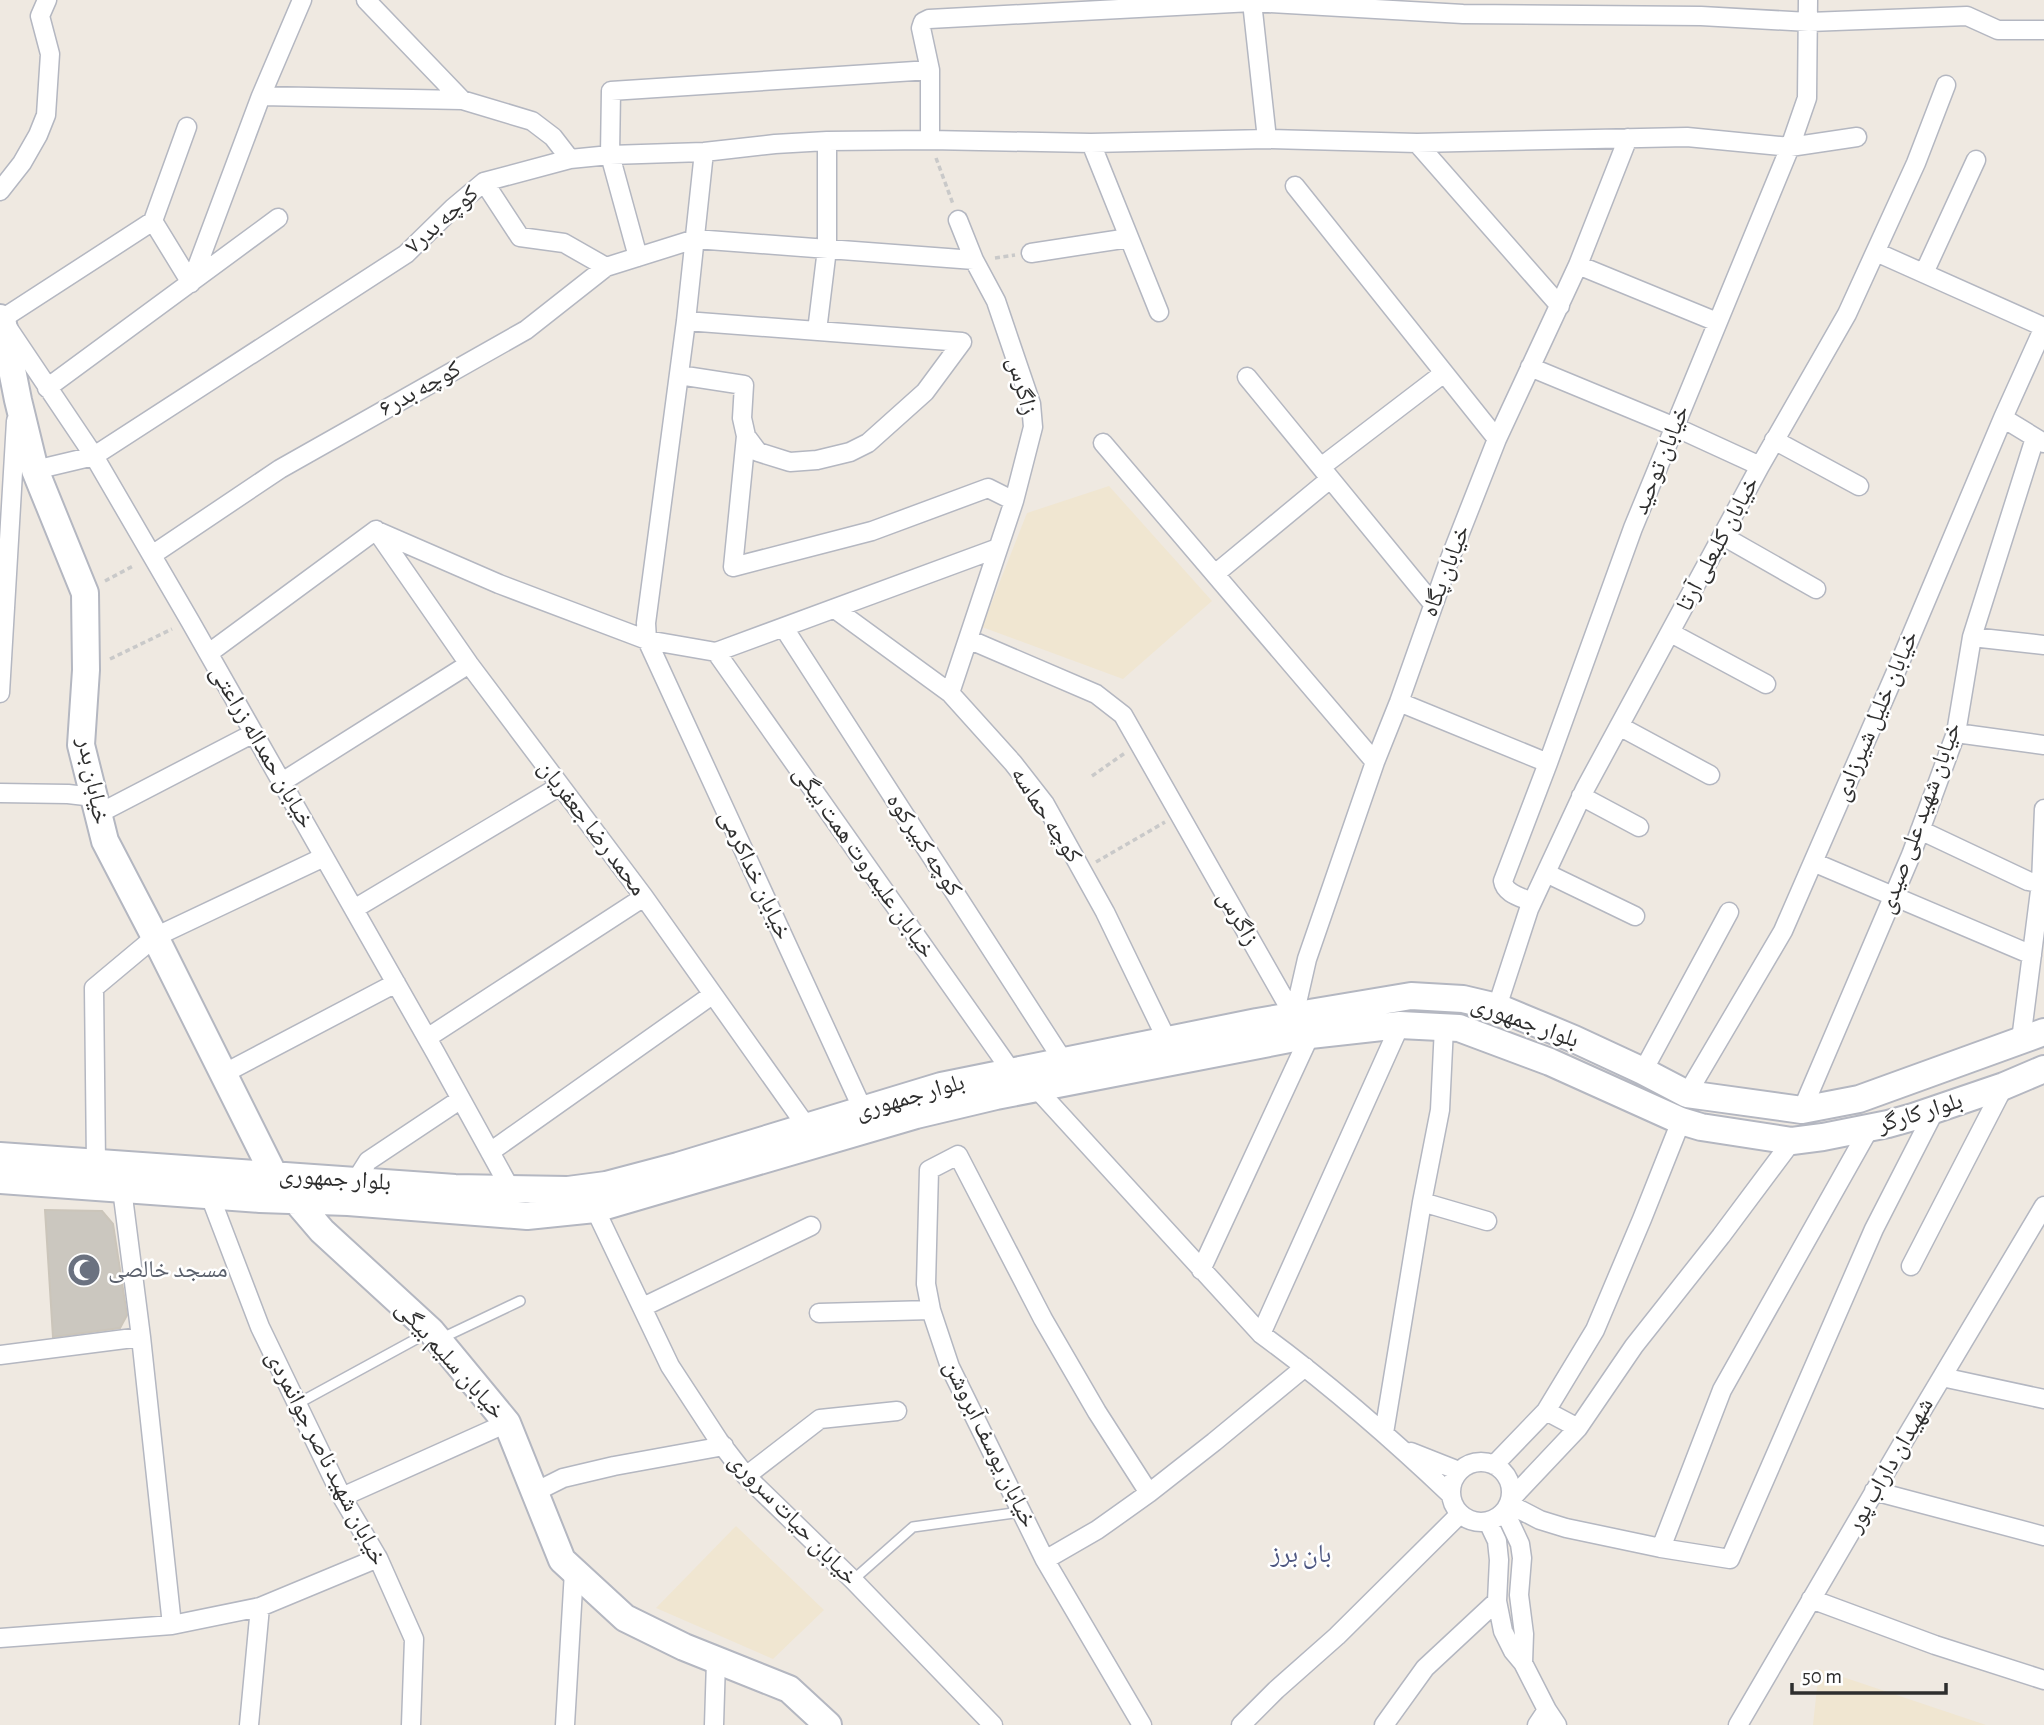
<svg xmlns="http://www.w3.org/2000/svg" width="2044" height="1725" viewBox="0 0 2044 1725" font-family="'Alegreya Sans','Noto Naskh Arabic',sans-serif">
	<rect width="100%" height="100%" fill="#efe9e1"/>
	<path fill="#f0e6d1" d="M1109 486 1212 601 1123 679 982 627 1027 513Z
		M736 1526 824 1610 773 1659 656 1608Z
		M1819 1669 1986 1725H1813Z"/>
	<path fill="#cbc7bf" stroke="#cbc5ba" stroke-width="2" d="M45 1210 102 1211 113 1224 127 1315 120 1328 53 1337Z"/>
	<g fill="none" stroke-linecap="round" stroke-linejoin="round">
		<defs>
			<path id="lane" d="M440 1339 520 1301
				M297 1404 429 1332
				M853 1580 913 1527 1021 1512"/>
			<path id="street" d="M366 0 462 100
				M1252 2 1267 139
				M261 96 462 100 532 121 553 137 570 159
				M930 140V70L921 28 923 22 929 19 1252 2 1463 14 1701 16 1809 22 1967 16 1998 30H2044
				M1091 143 1159 312
				M1417 143 1560 306
				M704 152 686 321 646 623 647 640 863 1110
				M484 182 520 237 564 243 606 267
				M1295 186 1497 439
				M0 191 22 163 38 135 46 115 50 54 40 16 47 0
				M153 221 191 283
				M1876 252 2044 327
				M1031 253 1129 238
				M638 257 610 155 611 91 930 70
				M1578 265 1717 322
				M1924 273 1976 160
				M191 283 261 96 302 0
				M2 319 153 221 187 127
				M686 321 962 342
				M8 328 94 456 190 621 435 1052 511 1190
				M817 331 827 249V141
				M1530 367 1675 427 1760 466
				M679 375 744 385 742 418 746 436 733 567 872 531 988 488 1014 501
				M1247 377 1433 604
				M47 388 278 218
				M2003 418 2044 443
				M746 436 758 452 790 462 817 460 850 452 868 443 925 392 962 342
				M1774 440 1859 486
				M1103 443 1375 762
				M1321 467 1444 373
				M35 470 94 456 406 254 453 208 484 182 570 159 610 155 704 152 775 144 827 141 930 140 1091 143 1267 139 1417 143 1687 137 1790 147 1857 137
				M376 530 469 664 644 897 807 1127
				M377 531 499 584 647 640 716 652 998 548
				M1723 536 1816 589
				M152 555 280 469 526 330 606 267 695 239 974 260
				M1215 574 1330 479
				M835 609 950 693 1013 763 1045 804 1105 912 1167 1040
				M784 628 1064 1062
				M1671 633 1766 684
				M1972 637 2044 645
				M968 639 1096 694 1123 715 1294 1016
				M716 652 1012 1072
				M209 653 376 530
				M0 693 16 421
				M950 693 1014 501 1033 427 1031 404 996 301 974 260 958 220
				M1399 702 1548 763
				M1619 726 1710 775
				M1956 733 2044 745
				M282 782 469 664
				M0 793 68 794 94 797
				M1581 796 1639 827
				M98 814 254 733
				M1920 830 2028 881 2044 884
				M1813 862 2032 955
				M1546 873 1635 916
				M1532 902C1521 897 1505 894 1503 881L1548 763 1633 528 1790 147 1807 98 1808 0
				M354 909 560 786
				M1497 1007 1529 909 1585 789 1760 466 1847 314 1916 163 1946 85
				M1294 1016 1307 959 1375 762 1399 702 1449 561 1497 439 1578 265 1628 138
				M427 1038 644 897
				M2021 1040 2041 883 2044 809
				M1643 1071 1729 912
				M223 1074 396 983
				M1036 1088 1261 1334C1328 1383 1391 1438 1451 1495
				M1687 1094 1783 931 1895 674 2003 418 2044 327
				M1802 1110 1911 855 1956 733 1972 637 2035 438
				M490 1152 712 995
				M96 1163 94 988 155 937 324 857
				M356 1180 368 1161 461 1099
				M122 1189 141 1337 172 1625
				M210 1196 260 1327 342 1497 378 1558 414 1639 411 1725
				M1422 1202 1487 1221
				M595 1209 670 1366 719 1441 746 1476 853 1580 993 1725
				M1911 1266 2004 1086
				M1201 1270 1310 1035
				M643 1307 811 1226
				M819 1313 931 1310
				M1261 1334 1400 1025
				M0 1355 141 1337
				M1942 1377 2044 1399
				M1546 1411 1578 1428
				M1384 1433 1422 1202 1440 1110 1444 1027
				M1411 1452 1459 1471
				M1451 1492a30 30 0 1 1 60 0a30 30 0 1 1-60 0Z
				M1494 1465 1546 1411 1595 1330 1642 1219 1681 1121
				M746 1476 820 1419 897 1411
				M1874 1491 2044 1536
				M535 1492 563 1478 614 1466 724 1446
				M342 1497 507 1423
				M1511 1499 1578 1428 1634 1346 1721 1236 1792 1141
				M1509 1504 1540 1520 1566 1528 1661 1548 1730 1559 1874 1229 1936 1108
				M1505 1512 1520 1544 1522 1558 1519 1595 1524 1634 1523 1663
				M1488 1522 1497 1541 1499 1560 1497 1601 1503 1631 1513 1651 1523 1663 1547 1710 1557 1725
				M1661 1548 1722 1390 1869 1129
				M1045 1560 1097 1530 1149 1493 1214 1442 1305 1367
				M1811 1599 1935 1645 2044 1680
				M0 1638 172 1625 260 1607 378 1558
				M249 1725 260 1607
				M565 1725 574 1571
				M714 1725 716 1661
				M1142 1725 1045 1560 950 1367 931 1310 926 1284 929 1170 958 1155 1043 1319 1097 1412 1149 1493
				M1241 1725 1276 1690 1337 1636 1460 1514
				M1384 1725 1425 1668 1497 1601
				M1537 1725 1547 1710
				M1738 1725 1908 1434 2044 1206"/>
			<path id="secondary" d="M0 318 2 319 18 400 35 470 85 593 86 670 81 745 105 841 155 937 274 1175 322 1231 431 1331 507 1423 562 1560 625 1618 684 1647 789 1689 828 1725
				M0 1156 455 1188 568 1190 606 1185 678 1166 941 1086 1257 1022 1411 996 1463 999 1497 1007 1574 1039 1643 1071 1687 1094 1802 1110 1859 1099 2044 1032
				M0 1180 260 1199 348 1202 527 1216 595 1209 916 1115 996 1096 1310 1035 1400 1025 1459 1028 1550 1062 1681 1121 1701 1127 1792 1141 1823 1137 1888 1124 1913 1117 2004 1086 2044 1069"/>
		</defs>
		<use href="#lane" stroke="#b4b7c1" stroke-width="12"/>
		<use href="#street" stroke="#b4b7c1" stroke-width="21"/>
		<use href="#secondary" stroke="#b4b7c1" stroke-width="30"/>
		<path stroke="#c9c9c9" stroke-width="3.5" stroke-dasharray="5 3.5" stroke-linecap="butt" d="M936 158 953 204
			M995 258 1015 255
			M105 581 135 565
			M110 659 172 629
			M1092 776 1125 753
			M1096 862 1165 822"/>
		<use href="#lane" stroke="#fff" stroke-width="9"/>
		<use href="#street" stroke="#fff" stroke-width="18"/>
		<use href="#secondary" stroke="#fff" stroke-width="26"/>
	</g>
	<defs>
		<symbol id="mosque-disc" viewBox="-11 -11 22 22"><circle r="9.5" fill="#6b7280" stroke="#fff"/><path d="M3.5-4.9A6 6 0 1 0 3.5 4.9A5 5 0 1 1 3.5-4.9Z" fill="#fff"/></symbol>
	</defs>
	<g fill-rule="evenodd">
		<use href="#mosque-disc" x="65" y="1251" width="38" height="38"/>
	</g>
	<g text-anchor="middle" dominant-baseline="central" stroke-width="5" stroke-linejoin="round" paint-order="stroke">
		<g font-size="24" fill="#2e2e2e" stroke="#fff">
			<text transform="translate(442 220) rotate(-42)">کوچه بدر۷</text>
			<text transform="translate(1022 386) rotate(75)">زاگرس</text>
			<text transform="translate(420 389) rotate(-29)">کوچه بدر۶</text>
			<text transform="translate(1661 460) rotate(-68)">خیابان توحید</text>
			<text transform="translate(1718 544) rotate(-62)">خیابان کلبعلی آرتا</text>
			<text transform="translate(1446 571) rotate(-69)">خیابان پگاه</text>
			<text transform="translate(1876 716) rotate(-67)">خیابان خلیل شیرزادی</text>
			<text transform="translate(262 747) rotate(60)">خیابان حمداله زراعتی</text>
			<text transform="translate(93 781) rotate(79)">خیابان بدر</text>
			<text transform="translate(1046 815) rotate(57)">کوچه حماسه</text>
			<text transform="translate(1920 818) rotate(-70)">خیابان شهید علی صیدی</text>
			<text transform="translate(592 828) rotate(53)">محمد رضا جعفریان</text>
			<text transform="translate(924 845) rotate(57)">کوچه کبیرکوه</text>
			<text transform="translate(864 862) rotate(55)">خیابان علیمروت همت بیگی</text>
			<text transform="translate(755 875) rotate(65)">خیابان خداکرمی</text>
			<text transform="translate(1238 918) rotate(60)">زاگرس</text>
			<text transform="translate(1525 1022) rotate(20)">بلوار جمهوری</text>
			<text transform="translate(910 1097) rotate(-16)">بلوار جمهوری</text>
			<text transform="translate(1920 1113) rotate(-17)">بلوار کارگر</text>
			<text transform="translate(335 1179) rotate(4)">بلوار جمهوری</text>
			<text transform="translate(450 1360) rotate(48)">خیابان سلیم بیگی</text>
			<text transform="translate(990 1444) rotate(64)">خیابان یوسف آبروشن</text>
			<text transform="translate(326 1458) rotate(63)">خیابان شهید ناصر جوانمردی</text>
			<text transform="translate(1890 1465) rotate(-60)">شهیدان داراب پور</text>
			<text transform="translate(793 1519) rotate(46)">خیابان حیات سروری</text>
		</g>
		<g font-size="24" fill="#5b616d" stroke="#fff" text-anchor="start">
			<text x="108" y="1270">مسجد خالصی</text>
		</g>
		<g font-size="26" fill="#4d5680" stroke="#fff">
			<text x="1301" y="1554">بان برز</text>
		</g>
	</g>
	<path d="M1792 1683v10h154v-10" fill="none" stroke="#2e2e2e" stroke-width="3.5"/>
	<text x="1802" y="1683" font-size="21" fill="#2e2e2e" stroke="#ffffff" stroke-width="5" paint-order="stroke">50 m</text>
</svg>
